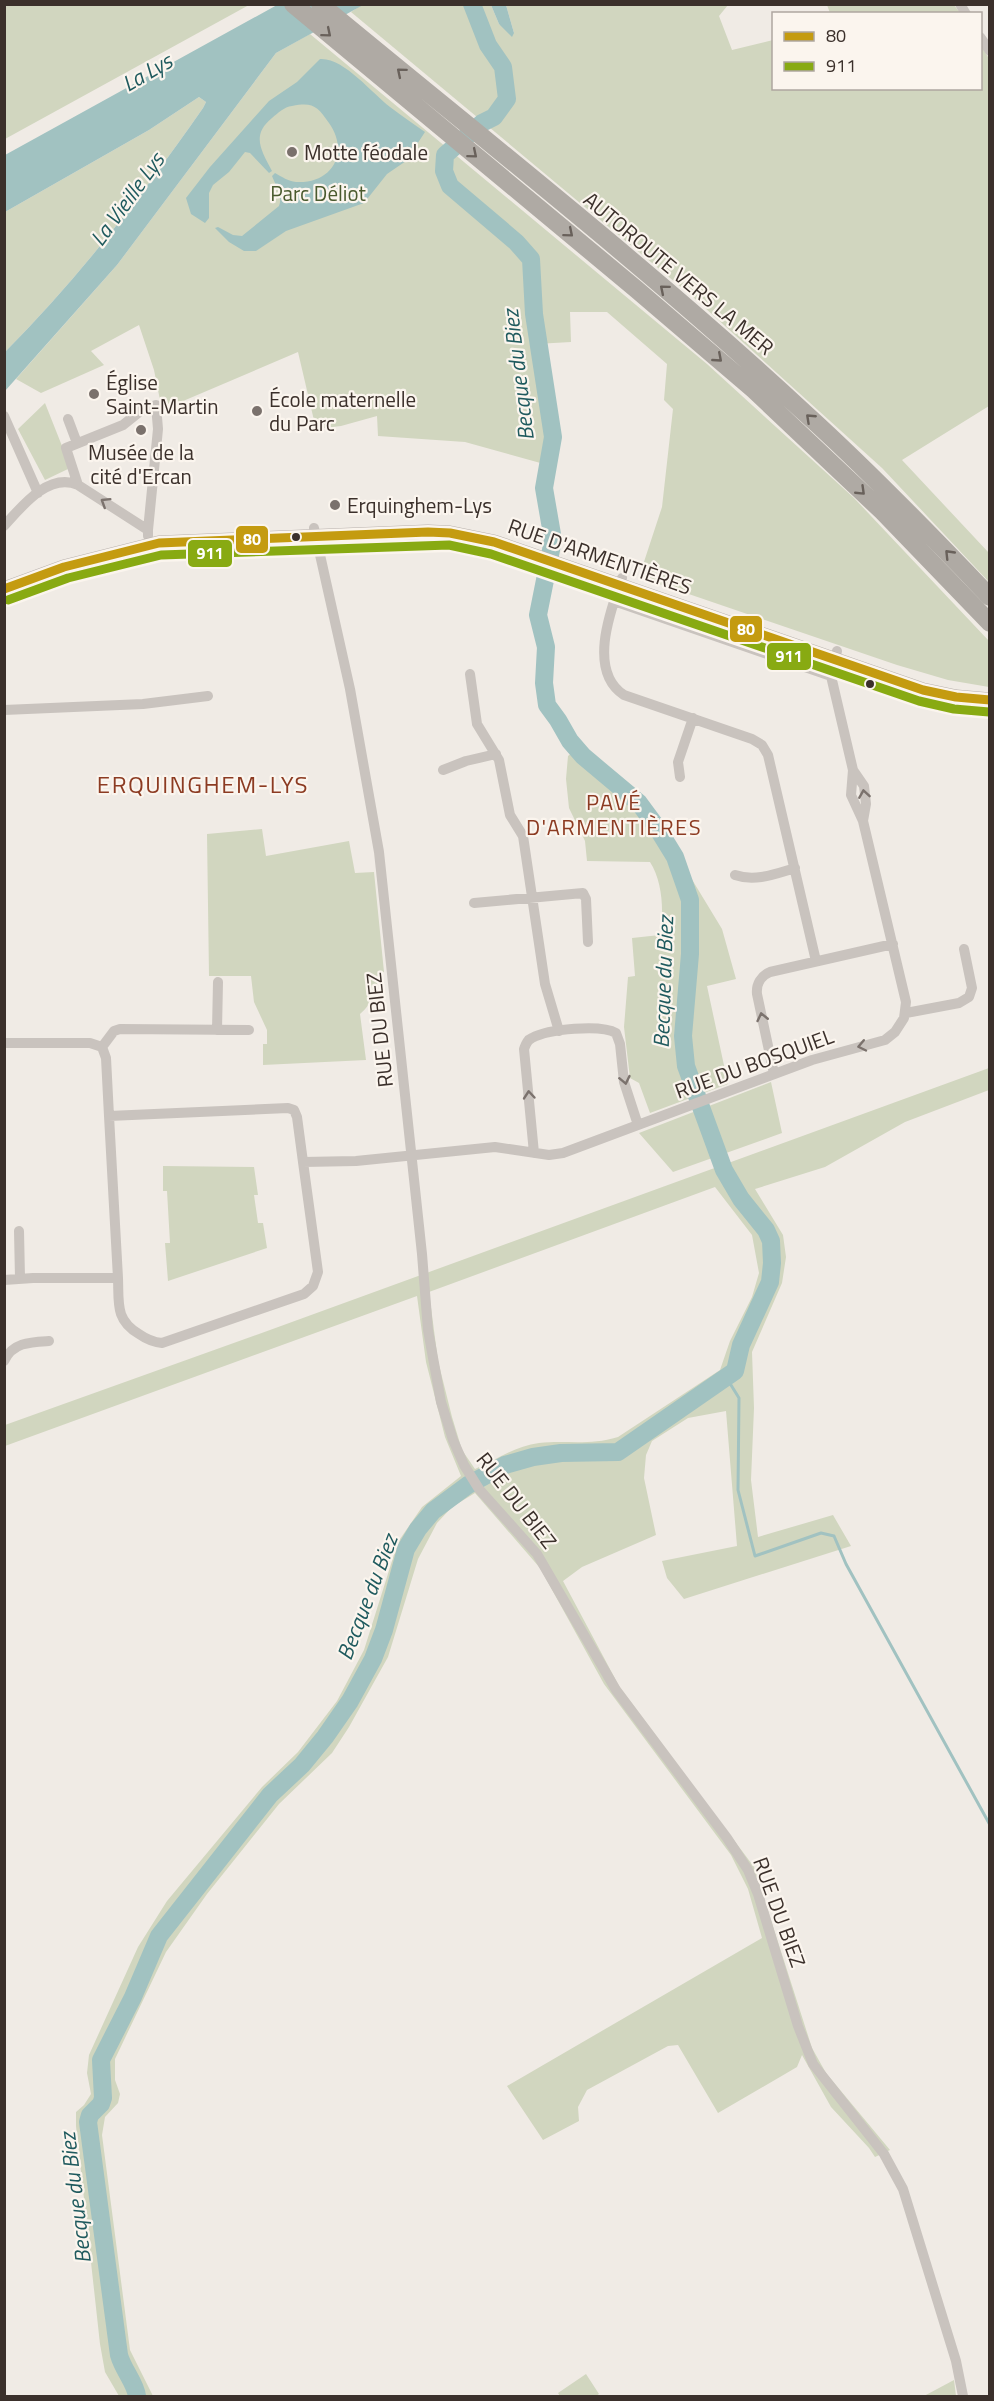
<svg xmlns="http://www.w3.org/2000/svg" width="994" height="2401" viewBox="0 0 994 2401" font-family="'Titillium Web',sans-serif">
	<rect width="100%" height="100%" fill="#f0ebe5"/>
	<path fill="#d1d6bf" fill-rule="evenodd" d="M5 4H249V5L5 139Z
		M363 4 491 5 499 24 514 33 506 5H728L719 16 732 50 773 40 774 88H980L981 46 990 60 989 406 902 460 989 553V582L882 468 694 298 351 12Z
		M827 5H954L960 13H830Z
		M310 34 707 364 854 498 989 641V687L948 680 897 665 639 577 662 507 673 409 664 400 667 364 607 312H570L571 342 536 344 548 443 544 464 465 442 378 436 377 416 341 426 316 429 298 352 162 410 154 370 139 325 91 351 104 365 41 393 16 379 117 265 276 53Z
		M199 97 206 102 203 108C143 194 79 278 5 352V212L149 130Z
		M45 403 64 451 68 469 45 480 18 429Z
		M582 744 648 807 722 929 736 979 707 986 728 1084 650 1113 639 1083 630 1078 624 1027 628 977 635 976 632 938 660 935C664 913 663 882 650 862L587 861 585 841 569 808 566 779 568 756Z
		M262 829 266 856 349 841 355 873 374 872 384 972 378 973C378 990 373 1003 360 1014L366 1060 263 1065V1044H267V1030L254 1002 251 976H209L207 834Z
		M989 1068V1090L905 1122 825 1167 755 1189 783 1235 786 1257 782 1283 752 1352 754 1408 751 1480 758 1537 833 1515 851 1546 684 1599 667 1578 662 1561 737 1546 726 1411 688 1418 652 1441 646 1455 644 1478 656 1535 582 1567 563 1581 619 1686 754 1867 812 2048 826 2073 890 2150 875 2157 869 2148 831 2107 802 2055 797 2067 718 2113 678 2045 668 2046 587 2090 578 2107 579 2121 543 2140 507 2086 762 1938 748 1889 731 1855 604 1684 540 1568 475 1493 452 1507 437 1523 418 1559 388 1657 349 1727 332 1753 279 1804 207 1894 166 1952 115 2059V2080L120 2094 118 2103 105 2117 102 2135 130 2350 153 2396H119L105 2372 100 2344 76 2126V2112L84 2105 91 2094 87 2073 89 2055 138 1947 167 1901 262 1787 298 1752 337 1701 364 1650 398 1542 422 1507 461 1476 445 1437 426 1362 417 1296 5 1446V1425L259 1334ZM715 1187 752 1235 759 1273 752 1297 730 1341 720 1370 618 1437C588 1446 567 1440 539 1443 515 1446 496 1460 475 1469L462 1450 452 1417 438 1361 429 1292Z
		M771 1082 782 1133 673 1172 639 1133Z
		M163 1166 254 1167 258 1195H254L258 1223H263L267 1248 168 1281 165 1243H170L167 1191H163Z
		M586 2374 599 2394 596 2396H560L558 2393Z
		M954 2380 956 2396H924Z"/>
	<path fill="#a1c2c1" d="M277 5H363L276 53 117 265 5 391V352C79 278 143 194 203 108L206 102 199 97 149 130 5 212V155Z
		M491 5H506L514 33 512 37 499 24Z
		M320 59C343 57 372 93 390 107 401 115 413 124 425 132L406 161 387 174 364 203 286 231 256 251H244L229 242 215 228 218 227 233 235 242 236 279 206C283 196 276 186 272 176L275 173C282 177 288 181 296 182 332 184 350 153 329 123 317 106 313 102 292 106 284 107 278 113 272 118 251 135 261 150 272 171L269 173 250 153 245 152 229 172 213 185 209 193V218L205 223 191 214 186 198 210 167 269 101 297 82Z"/>
	<g fill="none" stroke-linecap="round" stroke-linejoin="round">
		<path stroke="#a1c2c1" stroke-width="3" d="M726 1377 739 1398 738 1490 755 1556 821 1533 834 1536 846 1564 990 1825"/>
		<path stroke="#a1c2c1" stroke-width="18" d="M137 2396C135 2382 123 2370 119 2355L88 2122 90 2115 101 2104 103 2098 101 2060 133 1997 159 1936 270 1795 302 1765 325 1737 350 1701 373 1659 384 1630 406 1549 418 1529 433 1511 468 1485 505 1465 533 1457 561 1453 618 1452 735 1371 741 1345 770 1282 772 1263 771 1241 766 1230 741 1199 724 1170 686 1066 683 1036 690 954V900L675 857 656 826 639 803 583 756 570 741 558 720 547 705 544 683 546 647 538 615 553 540 544 488 553 437 534 314 531 259 516 242 450 186 444 171 445 155 482 123 494 117 507 99 503 67 488 45 472 4"/>
		<path stroke="#c9c3be" stroke-width="10" d="M960 4 966 14
			M980 37 990 51
			M4 416 38 493
			M68 419 77 443
			M78 485 66 448 123 425 143 409 156 405 158 429 148 530
			M4 526C22 506 49 472 78 485L148 530V536
			M314 528 350 689 379 852 422 1254 428 1330 441 1402 453 1440 464 1465 479 1489 537 1554 616 1690 727 1838 748 1870 758 1894 798 2026 813 2064 884 2154 903 2189 956 2361 963 2396
			M622 578C611 609 587 671 624 695L752 739 762 745 768 755 816 961
			M614 601 831 676
			M837 651 831 676 853 770 864 786 866 804 863 821
			M470 674 477 724 499 760 510 815 523 836 545 984 559 1031
			M4 710 143 704 208 696
			M443 770 466 761 496 754
			M680 777 678 762 693 718
			M735 875C755 882 775 874 795 868
			M474 903 583 893 586 899 588 942
			M906 1013 959 1003 969 997 972 988 964 949
			M217 1030 218 982
			M4 1043H90L102 1047 114 1031 120 1029 249 1030
			M102 1047 106 1058 109 1116
			M774 1074 757 994C756 984 761 976 770 972L893 944
			M534 1153 524 1049C526 1044 527 1040 532 1038 548 1029 601 1024 616 1033L620 1044 624 1082 638 1125
			M19 1231 20 1278
			M118 1278 109 1116 288 1108 294 1110 297 1117 303 1162 356 1161 495 1147 549 1155 563 1153 812 1060 885 1040 895 1032 904 1018 906 1002 863 821 851 795 853 770
			M4 1280 33 1278H118C119 1303 115 1320 139 1334 146 1339 153 1342 162 1343L304 1294 313 1286 318 1272 303 1162
			M4 1361C13 1342 31 1342 49 1341"/>
		<path stroke="#b8b1ad" stroke-width="15" d="M4 589 64 567 159 543 428 532 450 533 494 542 923 690 956 697 990 700"/>
		<path stroke="#afaaa4" stroke-width="18" d="M293 4 636 289 754 390 883 512 990 623
			M320 4C483 139 651 270 806 414 870 472 930 534 990 597"/>
		<defs>
			<path id="bus-1" d="M4 589 64 567 159 543 428 532 450 533 494 542 923 690 956 697 990 700"/>
			<path id="bus-2" d="M8 600 68 578 161 555 449 545 491 554 919 701 954 709 989 712"/>
		</defs>
		<use href="#bus-1" stroke="#fbf5ee" stroke-width="14"/>
		<use href="#bus-2" stroke="#fbf5ee" stroke-width="14"/>
		<use href="#bus-1" stroke="#c49b10" stroke-width="9"/>
		<use href="#bus-2" stroke="#88aa12" stroke-width="9"/>
	</g>
	<defs><path id="oneway-chevron" d="M-2-3.5L2.5 0L-2 3.5" fill="none" stroke-width="1.6" stroke-linecap="round" stroke-linejoin="round" transform="scale(1.5)"/></defs>
	<g stroke="#69615b">
		<use href="#oneway-chevron" transform="translate(327 33) rotate(40)"/>
		<use href="#oneway-chevron" transform="translate(401 72) rotate(-140)"/>
		<use href="#oneway-chevron" transform="translate(473 154) rotate(40)"/>
		<use href="#oneway-chevron" transform="translate(569 233) rotate(40)"/>
		<use href="#oneway-chevron" transform="translate(664 289) rotate(-140)"/>
		<use href="#oneway-chevron" transform="translate(718 358) rotate(41)"/>
		<use href="#oneway-chevron" transform="translate(810 418) rotate(-137)"/>
		<use href="#oneway-chevron" transform="translate(861 491) rotate(44)"/>
		<use href="#oneway-chevron" transform="translate(949 554) rotate(-134)"/>
	</g>
	<g stroke="#7b726d">
		<use href="#oneway-chevron" transform="translate(105 502) rotate(-148)"/>
		<use href="#oneway-chevron" transform="translate(864 794) rotate(-99)"/>
		<use href="#oneway-chevron" transform="translate(762 1017) rotate(-103)"/>
		<use href="#oneway-chevron" transform="translate(862 1046) rotate(168)"/>
		<use href="#oneway-chevron" transform="translate(625 1080) rotate(78)"/>
		<use href="#oneway-chevron" transform="translate(529 1095) rotate(-95)"/>
	</g>
	<g fill="#7a716c" stroke="#fbf5ee" stroke-width="2">
		<circle cx="292" cy="152" r="6"/>
		<circle cx="94" cy="394" r="6"/>
		<circle cx="257" cy="411" r="6"/>
		<circle cx="141" cy="430" r="6"/>
		<circle cx="335" cy="505" r="6"/>
	</g>
	<g fill="#3b302b" stroke="#fbf5ee" stroke-width="2">
		<circle cx="296" cy="537" r="5"/>
		<circle cx="870" cy="684" r="5"/>
	</g>
	<g text-anchor="middle" dominant-baseline="central" stroke-width="4.5" stroke-linejoin="round" paint-order="stroke">
		<g font-size="21" fill="#3b302b" stroke="#fbf5ee" text-anchor="start">
			<text x="304" y="152">Motte féodale</text>
			<text x="106" y="382">Église<tspan x="106" dy="24">Saint-Martin</tspan></text>
			<text x="269" y="399">École maternelle<tspan x="269" dy="24">du Parc</tspan></text>
			<text x="141" y="452" text-anchor="middle">Musée de la<tspan x="141" dy="24">cité d'Ercan</tspan></text>
			<text x="347" y="505">Erquinghem-Lys</text>
		</g>
		<g font-size="21" fill="#4a5a2e" stroke="#fbf5ee">
			<text x="318" y="193">Parc Déliot</text>
		</g>
		<g font-size="21" fill="#3b302b" stroke="#fbf5ee">
			<text transform="translate(679 273) rotate(40)">AUTOROUTE VERS LA MER</text>
			<text transform="translate(600 556) rotate(19)">RUE D'ARMENTIÈRES</text>
			<text transform="translate(379 1030) rotate(-96)">RUE DU BIEZ</text>
			<text transform="translate(754 1063) rotate(-20)">RUE DU BOSQUIEL</text>
			<text transform="translate(517 1500) rotate(52)">RUE DU BIEZ</text>
			<text transform="translate(780 1912) rotate(70)">RUE DU BIEZ</text>
		</g>
		<g font-size="22" font-style="italic" fill="#1f5a5e" stroke="#fbf5ee">
			<text transform="translate(147 72) rotate(-30)">La Lys</text>
			<text transform="translate(127 199) rotate(-54)">La Vieille Lys</text>
			<text transform="translate(518 375) rotate(-97)">Becque du Biez</text>
			<text transform="translate(663 982) rotate(-88)">Becque du Biez</text>
			<text transform="translate(367 1597) rotate(-69)">Becque du Biez</text>
			<text transform="translate(75 2198) rotate(-97)">Becque du Biez</text>
		</g>
		<g font-size="22" letter-spacing="1.5" fill="#8c3b22" stroke="#fbf5ee">
			<text x="614" y="802">PAVÉ<tspan x="614" dy="25">D'ARMENTIÈRES</tspan></text>
		</g>
		<g font-size="24" letter-spacing="1.5" fill="#8c3b22" stroke="#fbf5ee">
			<text x="203" y="784">ERQUINGHEM-LYS</text>
		</g>
	</g>
	<g stroke="#fbf5ee" stroke-width="2">
		<rect x="235" y="525" width="34" height="29" rx="6" fill="#c49b10"/>
		<rect x="187" y="539" width="46" height="29" rx="6" fill="#88aa12"/>
		<rect x="729" y="615" width="34" height="28" rx="6" fill="#c49b10"/>
		<rect x="766" y="642" width="46" height="29" rx="6" fill="#88aa12"/>
	</g>
	<g font-size="16" text-anchor="middle" font-weight="bold" fill="#fff">
		<text x="252" y="545">80</text>
		<text x="210" y="559">911</text>
		<text x="746" y="635">80</text>
		<text x="789" y="662">911</text>
	</g>
	<rect width="994" height="2401" fill="none" stroke="#3b302b" stroke-width="12"/>
	<rect x="772" y="12" width="210" height="78" fill="#fbf5ee" stroke="#aea6a0" stroke-width="1.5"/>
	<rect x="784" y="32" width="30" height="9" fill="#c49b10" stroke="#aea6a0" stroke-width="1.5"/>
	<text x="826" y="42" font-size="18" fill="#3b302b">80</text>
	<rect x="784" y="62" width="30" height="9" fill="#88aa12" stroke="#aea6a0" stroke-width="1.5"/>
	<text x="826" y="72" font-size="18" fill="#3b302b">911</text>
</svg>
